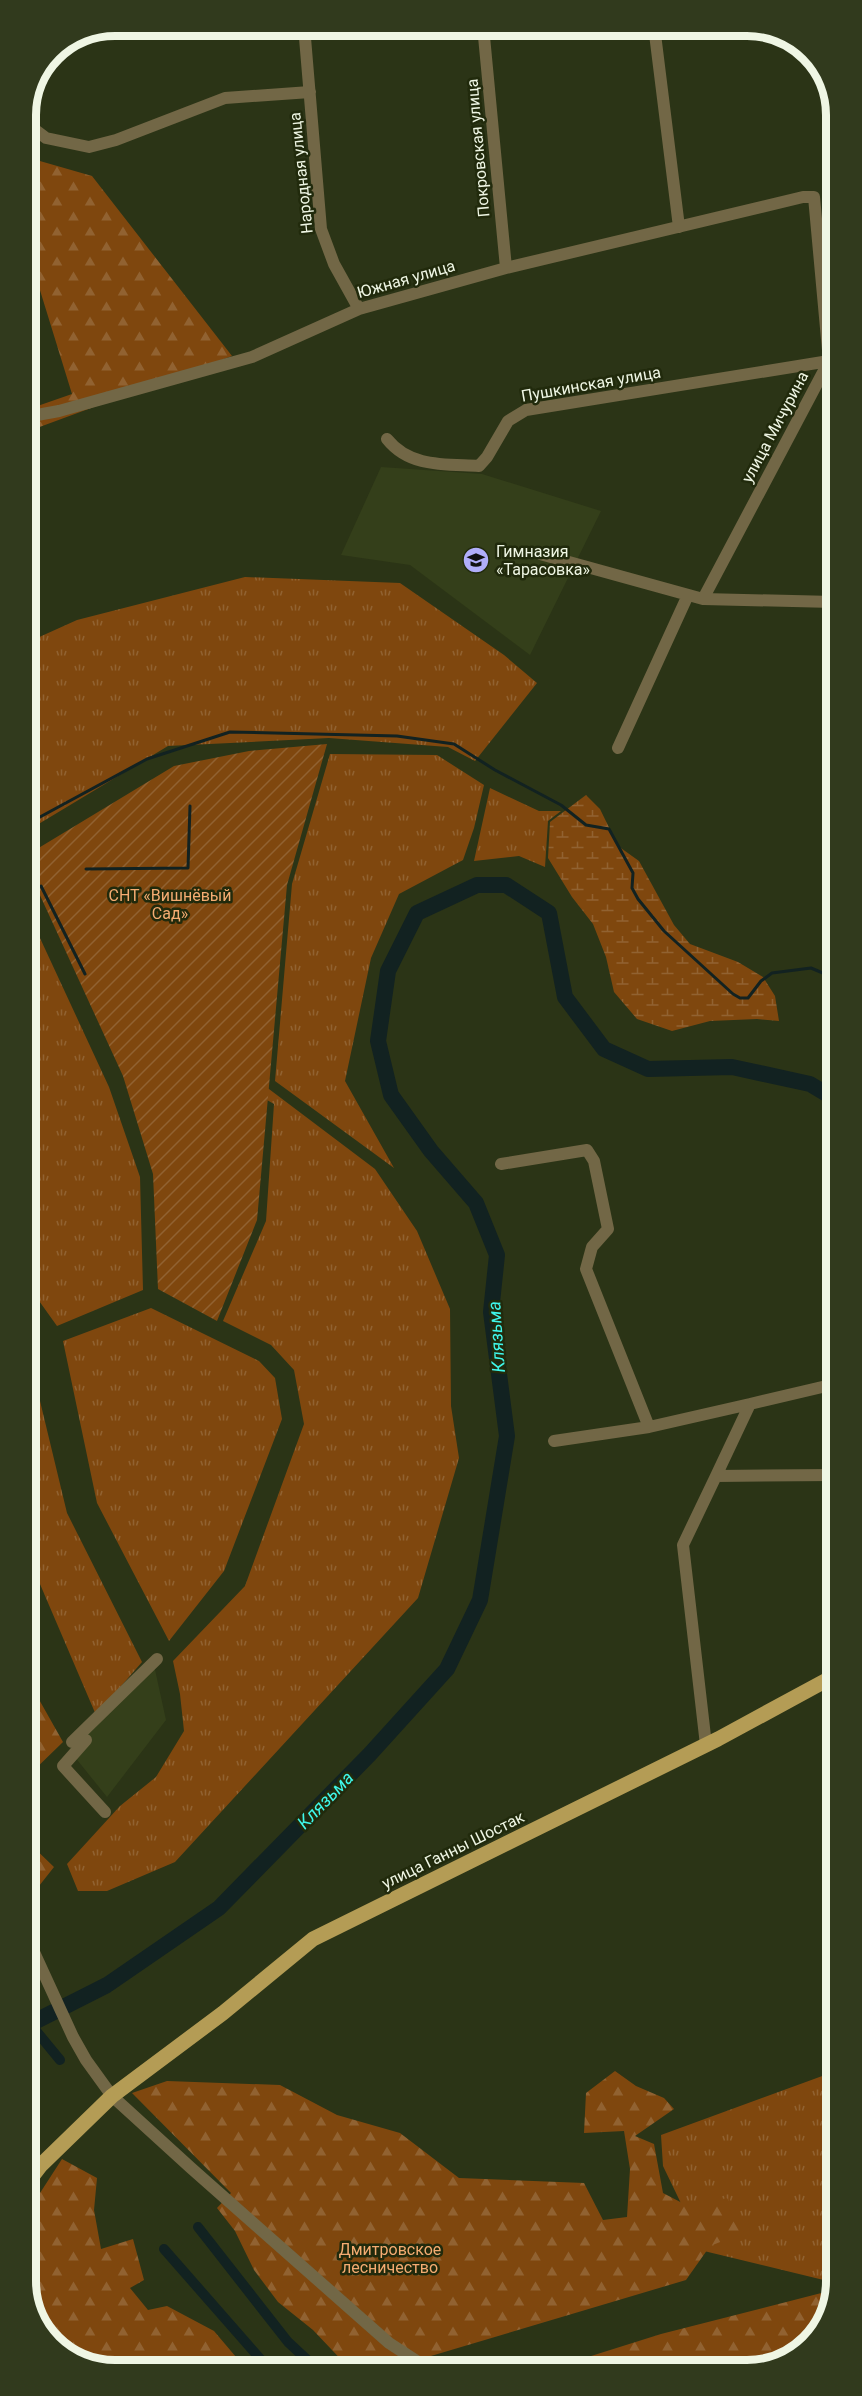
<svg xmlns="http://www.w3.org/2000/svg" width="862" height="2396" viewBox="0 0 862 2396" font-family="Roboto,sans-serif">
	<defs>
		<pattern id="grass-tufts" width="24" height="20" patternUnits="userSpaceOnUse" patternTransform="scale(1.5)"><rect width="24" height="20" fill="#7f470e"/><path d="M3 7l-1-3M5 7V3M7 7l1-3M15 17l-1-3M17 17v-4M19 17l1-3" fill="none" stroke="#916231"/></pattern>
		<pattern id="forest-firs" width="22" height="20" patternUnits="userSpaceOnUse" patternTransform="scale(1.5)"><rect width="22" height="20" fill="#7f470e"/><path d="M5 1l3.5 6h-7zM16 11l3.5 6h-7z" fill="#916231"/></pattern>
		<pattern id="wetland-marsh" width="20" height="14" patternUnits="userSpaceOnUse" patternTransform="scale(1.5)"><rect width="20" height="14" fill="#7f470e"/><path d="M1 5h8M5 5V1M11 12h8M15 12V8" fill="none" stroke="#916231"/></pattern>
		<pattern id="garden-furrows" width="10" height="10" patternUnits="userSpaceOnUse" patternTransform="scale(1.5)"><rect width="10" height="10" fill="#7f470e"/><path d="M-1 1l2-2M0 10L10 0M9 11l2-2" fill="none" stroke="#916231"/></pattern>
	</defs>
	<rect width="100%" height="100%" fill="#2b3416"/>
	<path fill="#343f1a" d="M381 467 482 474 601 511 530 655 410 565 341 555Z
		M154 1665 166 1720 107 1797 70 1751Z"/>
	<path fill="url(#grass-tufts)" d="M245 577 400 583 504 655 537 683 475 761 448 747 329 738 168 746 27 831 26 643 77 620Z
		M330 754 437 755 484 785 474 828 463 860 399 894 371 958 345 1081 394 1168 275 1081 292 884Z
		M490 788 539 811H561L548 821 545 867 519 856 474 861Z
		M27 910 109 1087 140 1177 143 1290 57 1326 27 1284Z
		M261 1083 375 1169 417 1231 450 1309 451 1406 459 1458 418 1598 175 1862 107 1891H78L67 1864 120 1806 156 1777 184 1731 180 1694 173 1661 245 1586 304 1424 294 1370 271 1345 223 1321 266 1221 274 1104 260 1096Z
		M151 1308 259 1361 275 1378 282 1419 224 1571 169 1641 97 1503 63 1341Z
		M27 1347 67 1513 142 1662 96 1715 28 1556Z
		M836 2071V2283L704 2251 663 2166 661 2135Z"/>
	<path fill="url(#forest-firs)" d="M26 157 92 176 232 356 26 432V410L72 394 39 287 26 272Z
		M28 1680 63 1742 28 1776Z
		M28 1842 54 1867 28 1900Z
		M615 2071 636 2086 664 2098 674 2109 635 2136 654 2144 663 2193 688 2206 727 2198 748 2231 710 2246 686 2280 404 2364 397 2369H350L313 2330 278 2302 254 2270 235 2231 217 2208 231 2193 132 2093 167 2081 280 2085 337 2115 400 2133 459 2178 584 2183 603 2220 627 2217 630 2169 624 2131 584 2133 586 2093Z
		M62 2159 97 2178 94 2210 101 2249 133 2239 144 2280 130 2288 148 2310 167 2306 214 2331 247 2370H109L56 2349 45 2330 29 2291V2210Z
		M833 2290 818 2336 770 2367 553 2368 661 2334Z"/>
	<path fill="url(#wetland-marsh)" d="M586 795 600 809 618 846 639 861 674 925 690 944 738 962 763 977 775 996 779 1021 757 1019 710 1021 672 1031 637 1019 614 992 606 957 593 924 572 897 548 858 550 822Z"/>
	<path fill="url(#garden-furrows)" d="M327 744 287 885 257 1220 217 1321 158 1289 153 1174 123 1076 27 867V855L174 766 249 751Z"/>
	<g fill="none" stroke-linecap="round" stroke-linejoin="round">
		<path stroke="#122221" stroke-width="3" d="M27 824 147 759 230 732 397 736 454 744 495 770 561 805 586 825 609 829 633 873 632 888 638 899 664 931 733 994 740 998H748L761 981 772 973 811 968 830 976 835 986
			M86 869 188 868 190 806
			M41 886 85 974"/>
		<path stroke="#122221" stroke-width="10" d="M28 2021 60 2060
			M198 2227 288 2342 317 2369
			M164 2249 270 2370"/>
		<path stroke="#122221" stroke-width="16" d="M28 2025 107 1985 219 1908 370 1754 447 1669 480 1600 507 1436 491 1312 497 1255 476 1203 431 1151 391 1095 378 1041 388 971 417 913 477 885H506L549 913 565 997 604 1049 648 1069 732 1067 810 1084 835 1099"/>
		<path stroke="#726746" stroke-width="12" d="M304 26 321 229 334 264 359 309
			M483 26 506 268
			M654 26 679 227
			M26 123 46 138 89 147 116 140 225 98 310 92
			M26 417 59 411 252 357 359 309 506 268 803 197H814L829 361 703 599
			M387 439C410 468 446 464 479 466L487 457 508 421 526 410 829 361 834 364
			M540 554 703 599 834 602
			M618 748 688 595
			M501 1164 587 1150 594 1161 608 1229 592 1247 586 1269 649 1427 750 1404
			M835 1384 750 1404 716 1476 835 1475
			M554 1441 649 1427
			M86 1740 63 1766 105 1812
			M72 1742 157 1659
			M706 1745 683 1545 716 1476
			M28 1939 73 2037 86 2060 112 2096 191 2168 389 2343 429 2369"/>
		<path stroke="#b49c55" stroke-width="15" d="M28 2182 41 2165 112 2096 223 2013 313 1939 718 1739 836 1675"/>
	</g>
	<defs>
		<symbol id="school-disc" viewBox="-11 -11 22 22"><circle r="9.5" fill="#b0aefa" stroke="#212a0c"/><path d="M0-5L7-2L0 1L-7-2ZM-4 1L0 2.5L4 1V4Q0 6-4 4Z" fill="#111"/></symbol>
	</defs>
	<g fill-rule="evenodd">
		<use href="#school-disc" x="461" y="545" width="30" height="30"/>
	</g>
	<g text-anchor="middle" dominant-baseline="central" stroke-width="5" stroke-linejoin="round" paint-order="stroke">
		<g font-size="16" fill="#eff6e4" stroke="#212a0c">
			<text transform="translate(478 148) rotate(-95)">Покровская улица</text>
			<text transform="translate(301 173) rotate(-96)">Народная улица</text>
			<text transform="translate(406 279) rotate(-16)">Южная улица</text>
			<text transform="translate(591 384) rotate(-10)">Пушкинская улица</text>
			<text transform="translate(775 427) rotate(-62)">улица Мичурина</text>
			<text transform="translate(453 1850) rotate(-26)">улица Ганны Шостак</text>
		</g>
		<g font-size="16" fill="#eff6e4" stroke="#212a0c" text-anchor="start">
			<text x="496" y="551">Гимназия<tspan x="496" dy="18">«Тарасовка»</tspan></text>
		</g>
		<g font-size="16" fill="#f5ac72" stroke="#212a0c">
			<text x="170" y="895">СНТ «Вишнёвый<tspan x="170" dy="18">Сад»</tspan></text>
			<text x="390" y="2249">Дмитровское<tspan x="390" dy="18">лесничество</tspan></text>
		</g>
		<g font-size="18" font-style="italic" fill="#3ff7ea" stroke="#212a0c">
			<text transform="translate(496 1337) rotate(-94)">Клязьма</text>
			<text transform="translate(325 1800) rotate(-46)">Клязьма</text>
		</g>
	</g>
	<path d="M0 0H862V2396H0ZM115 36H747A79 79 0 0 1 826 115V2281A79 79 0 0 1 747 2360H115A79 79 0 0 1 36 2281V115A79 79 0 0 1 115 36Z" fill="#313a1d" fill-rule="evenodd"/>
	<path fill="none" stroke="#eff6e4" stroke-width="8" d="M115 36H747A79 79 0 0 1 826 115V2281A79 79 0 0 1 747 2360H115A79 79 0 0 1 36 2281V115A79 79 0 0 1 115 36Z"/>
</svg>
